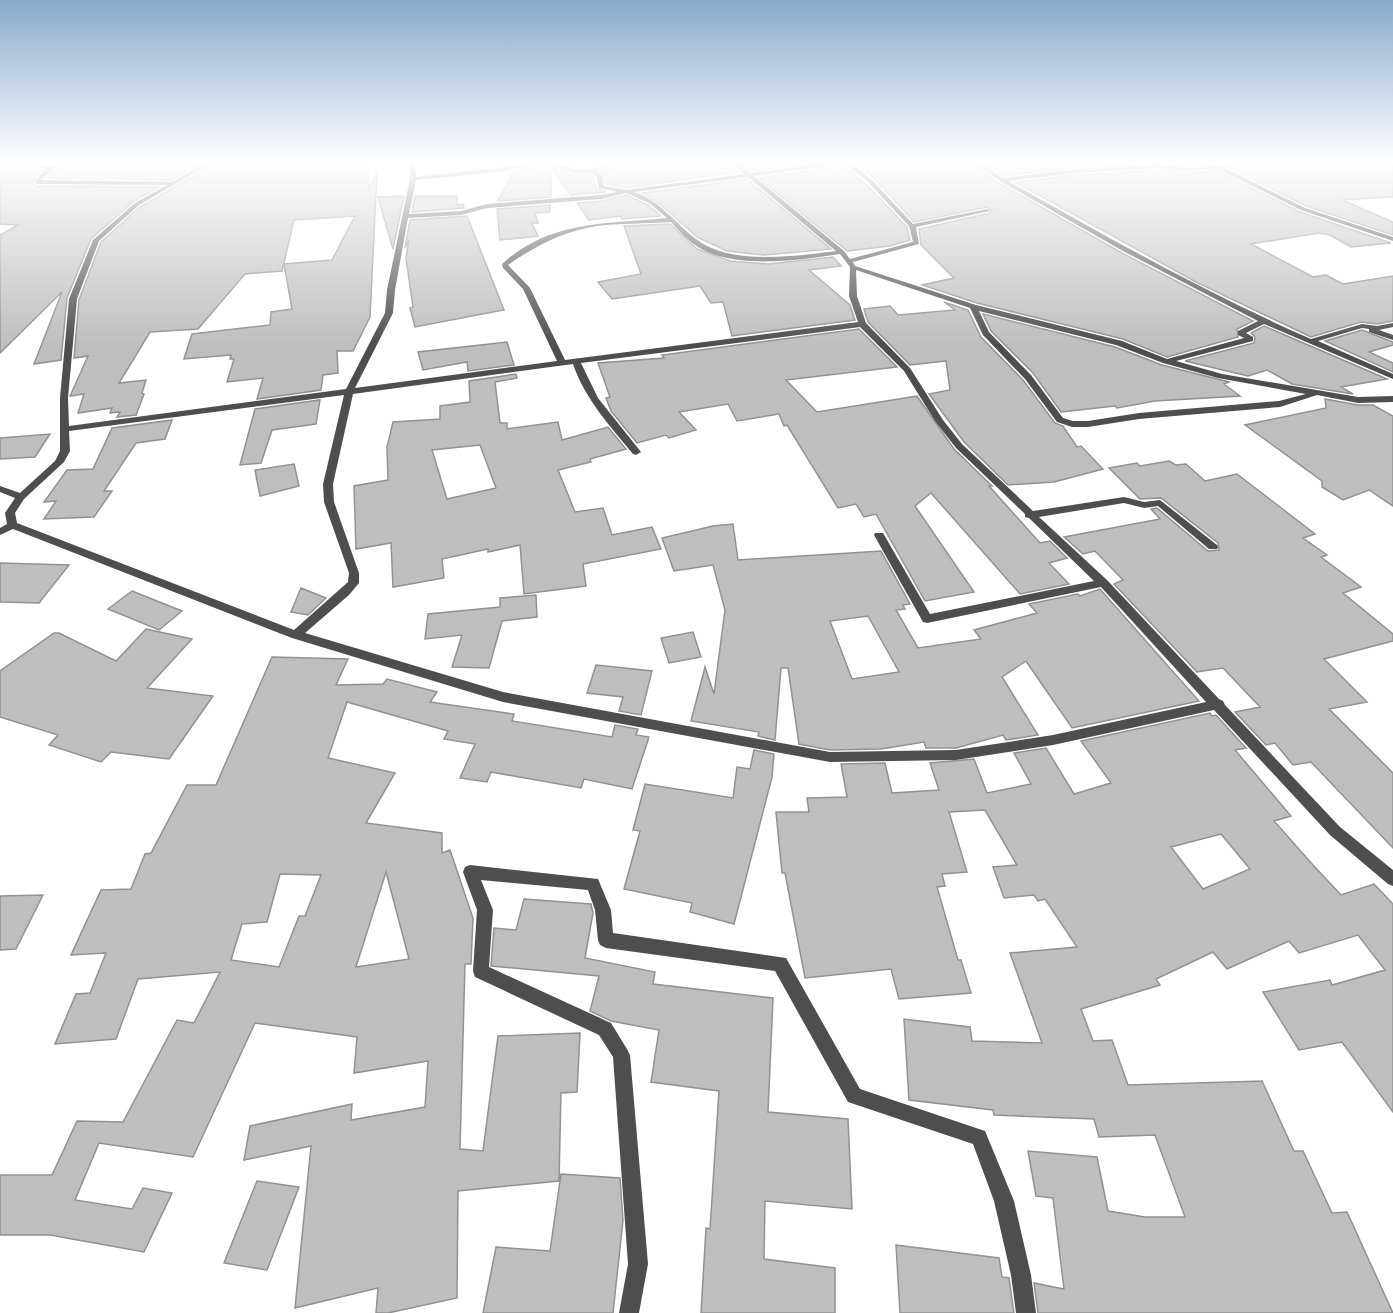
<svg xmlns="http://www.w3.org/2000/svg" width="1393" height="1313" viewBox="0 0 1393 1313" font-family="'DM Sans',sans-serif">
	<rect width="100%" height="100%" fill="#fff"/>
	<path fill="#bebebe" stroke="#929292" stroke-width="1.5" fill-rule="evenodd" d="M105 162H203L171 180 47 178 53 171 68 164Z
		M217 162H367L369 189 377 173 370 317 353 351H337L338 373 323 375 321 390 257 399 263 378 227 382 234 359H230L231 355 184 359 192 334 270 325 271 312 292 309 284 264 332 260 355 216 294 220 282 271 245 274 198 329 150 332 119 383 146 380 142 393 144 394 136 415 117 417 120 412 110 413 112 408 78 413 84 394 70 396 71 394 88 356 74 358 79 300 101 242 140 207Z
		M609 162H725L739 172 626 188 606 184 601 171 610 169Z
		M740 162H816L751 171Z
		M856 162H970L999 183 1122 253 1253 321 1237 329 1238 337 1167 357 1123 339 977 303 922 285 954 278 921 245 919 229 990 213 992 211 987 207 914 222 873 177 855 163Z
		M983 162H1231L1193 166 1160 162 1077 167 1004 176Z
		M1257 162H1393V197L1342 200 1393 222V235L1306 206 1232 169Z
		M25 165 27 173 41 171 32 182 37 186 159 187 134 201 91 239 67 298 61 360 34 364 62 292 0 353V235L18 225 0 224V168Z
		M548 165 571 175H592L597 189 606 192 571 195 551 168V197L498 201 514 171Z
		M844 166 865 183 907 227 910 240 890 246 847 251 759 178Z
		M1160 170 1181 173 1218 171 1300 212 1391 243 1351 247 1330 235 1319 233 1251 244 1313 277 1326 275 1343 284 1393 276V321L1377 324 1361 322 1311 337 1196 282 1015 182 1077 175Z
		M747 179 831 249 764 255 727 251 697 237 661 205 643 193Z
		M626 195 648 205 661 216 622 219 621 216 589 220 577 203 602 201Z
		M404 196 393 249 378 197Z
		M415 196H457V205L463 204 464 208 412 212Z
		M550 205V212L535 213 538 223H532L538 236 500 240 497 209Z
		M467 216 504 310 415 327 410 308 413 307 406 258 409 240 405 248 410 220Z
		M670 224 697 249 730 261 768 264 833 257 841 266 809 270 850 305 855 320 732 336 723 302 711 303 700 286 612 299 598 282 641 274 624 226Z
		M944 302 968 310 981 337 1023 380 1055 423 1063 426 1077 447 1081 446 1103 469 1054 482 1008 485 964 442 929 394 950 390 946 361 910 365 868 322 864 309 890 306 898 315 955 310Z
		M983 314 1115 347 1162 365 1229 382 1224 384 1240 396 1155 401 1117 408 1115 406 1061 412 1033 373 991 331Z
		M1264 326 1387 379 1341 387 1353 394 1292 384 1267 370 1248 376 1185 361 1254 343 1255 337 1251 333Z
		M859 329 897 367 786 380 817 412 917 396 954 449 992 486H989L1040 543 1050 541 1067 558 1049 563 1069 584 1020 594 931 493 915 506 974 592 925 601 876 514 864 517 856 504 838 508 787 425 784 426 779 414 737 421 728 404 679 412 696 430 669 438 666 435 637 443 611 411 606 398 610 397 598 363 664 358 662 355Z
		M1362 330 1393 342V345L1369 352 1393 363V372L1325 341Z
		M507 342 514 365 468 371 467 362 423 370 418 352Z
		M516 374 517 378 495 382 500 423H507V429L558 422 562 440 608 427 626 449 590 459 591 462 558 470 575 512 603 508 612 535 652 527 661 549 583 564 586 586 524 594 520 545 488 552V549L442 559 444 578 393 587 391 543 356 549 354 486 388 480 387 447 393 422 440 419V406L470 402 469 381ZM480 445 496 488 447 499 432 450Z
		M1325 399 1358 405H1373L1393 416V506L1369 490 1343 500 1322 487V481L1245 425 1326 408Z
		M320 400 316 424 272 430 261 463 240 465 255 409Z
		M172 420 165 439 136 443 104 491H112L94 517 44 519 56 501 44 502 67 470 93 469 112 428Z
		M50 434 35 457 0 459V438Z
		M1169 461 1176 465 1186 464 1205 481 1237 474 1315 534 1303 538 1327 555 1321 557 1361 587 1343 593 1393 634V641L1324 659 1367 702 1329 709 1393 773V848L1311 762 1293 765 1275 743 1266 745 1235 712 1260 707 1223 668 1197 672 1114 584 1123 580 1095 551 1083 554 1064 537 1160 519 1151 509 1157 508 1208 551 1219 550 1218 543 1161 498 1140 499 1109 468 1137 463 1140 466Z
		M294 464 299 486 260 496 255 470Z
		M733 524 738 560 881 551 910 604 903 605 905 609 896 610 918 648 981 639 974 630 1037 613 1029 604 1078 594 1080 596 1100 589 1199 701 1072 728 1026 661 1002 677 1038 735 1006 740 1003 735 956 748H926L924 742 881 749 830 750 799 744 788 668H781L775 740 758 736 759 732 691 721 705 667 714 694 725 610 713 565 674 571 662 538 713 526ZM868 616 899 672 852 679 830 621Z
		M0 563 69 565 39 603 0 602Z
		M301 588 326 598 308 615 291 612Z
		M132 591 182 611 159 630 108 609Z
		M536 595 537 617 502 621 489 668 452 667 462 635 425 639 428 614 500 607V598Z
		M146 629 192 639 147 688 213 696 169 759 111 752 101 762 49 745 58 735 0 717V671L54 633H59L116 661Z
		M693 632 701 657 669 663 661 638Z
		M272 657 348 659 336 685 383 684 387 679 437 692 430 702 514 714 512 721 612 737 615 725 638 729 636 735 649 737 632 789 584 779 581 788 491 772 487 782 460 778 475 744 444 739 448 731 347 702 328 758 395 773 366 823 442 833V853L450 850 473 918 471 964H465L460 1149 483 1151 498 1036 580 1033 577 1092 561 1093 559 1181 458 1191 457 1298 388 1313H376L378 1288 295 1308 311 1146 244 1160 250 1126 352 1104 351 1120 425 1107 428 1061 354 1073 357 1037 255 1023 193 1157 99 1143 75 1200 132 1209 143 1188 172 1193 144 1252 50 1235H0V1175H52L77 1121 123 1122 177 1020 194 1023 220 972 138 979 116 1039 55 1044 76 994 90 993 106 953 71 955 101 890 131 889 145 854 151 853 187 785H216ZM386 872 409 959 356 967ZM280 874 321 875 305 916H299L279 967 231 960 242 924 267 922Z
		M596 665 652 671 641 715 619 711 623 697 587 693Z
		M1210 713 1212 716 1216 715 1246 748 1235 750 1291 816 1274 821 1313 865 1341 895 1374 884 1393 904V1112L1342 1042 1299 1050 1263 992 1330 980 1332 985 1385 970 1358 935 1299 953 1289 941 1227 969 1213 952 1156 979 1160 985 1081 1009 1093 1041 1112 1040 1128 1085 1262 1081 1294 1151H1303L1332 1213 1347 1212 1393 1313H1038L1034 1283 1064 1289 1053 1198 1036 1196 1028 1151 1097 1157 1108 1211 1145 1217H1185L1155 1135 1099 1137 1094 1119 994 1115 993 1110 909 1100 904 1019 970 1027 972 1041 1042 1043 1010 953 1077 947 1045 899 1038 901 1034 895 1004 898 993 867 1017 865 985 810 949 812 967 872 942 874 945 886 937 887 958 960H961L971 993 899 999 891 969 805 978 785 873H782L776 812H809L807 798 847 797 841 764 885 763 892 793 939 790 930 763 974 759 987 793 1031 784 1014 753 1046 748 1074 794 1111 783 1081 741ZM1221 834 1250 869 1203 889 1171 847Z
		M754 750 774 754 772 777 734 924 690 912 692 903 624 889 640 831 633 830 645 784 733 798 737 767 750 769Z
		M43 895 16 949 0 950V896Z
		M524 899 591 904 593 913 585 958 655 972 653 984 773 998 768 1112 848 1119 852 1209 765 1201 764 1259 835 1268V1313H701L706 1228 710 1229 719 1091 651 1082 659 1030 611 1021 590 1011 599 976 491 966 494 928 516 930Z
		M561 1174 620 1178 623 1220 613 1313H483L496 1247 550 1251Z
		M257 1181 299 1187 267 1270 224 1263Z
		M896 1245 999 1258 1002 1277 1009 1278 1014 1313H900Z"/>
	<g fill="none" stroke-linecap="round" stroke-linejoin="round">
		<path fill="#4e4e4e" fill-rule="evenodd" d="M23 161C32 161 40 166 49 166 56 166 62 161 69 161L52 169 42 180 172 182 208 161H215L139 205 99 241 77 299 68 398 69 426 346 389 385 313 387 290 410 179 409 161H415L416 177 496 168 536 161H555L573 169H590L603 166 601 161H607L608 168 596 170 602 176 604 186 626 190 744 174 730 161H736L750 173 836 161H854L851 163 871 179 913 224 987 209 990 211 916 227 919 244 853 262 855 266 976 305 1122 341 1167 359 1244 338 1238 335V331L1258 321 1123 251 1000 181 972 161H978L1003 178 1077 169 1160 164 1193 168 1255 161 1225 168 1305 208 1393 237V241L1301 210 1218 169 1181 171 1160 168 1077 173 1008 181C1107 237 1206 293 1311 339L1362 324 1377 326 1393 323V327L1379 330 1393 335V340L1369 332V329L1362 328 1318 341 1393 374V379L1264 324 1246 333 1253 337V341L1176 361 1222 374 1358 397 1393 396V402L1358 403 1317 395 1280 407 1139 419 1088 427H1072L1057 422 1025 379 983 335 970 308 856 270 857 296 866 323 910 368 943 420 962 444 1033 511 1124 497 1144 502 1160 500 1217 545 1218 547 1217 549H1209L1158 506 1144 508 1124 503 1039 517 1107 580 1219 699 1223 701 1225 705 1340 827 1393 870V886L1388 884 1330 835 1214 710 1053 745 956 760 830 762 503 702 292 638 13 529 0 535V528L7 524 5 513 15 498 0 492V486L20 493 55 461 60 451V398L69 299 93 240 135 203 167 185 37 184 34 182 46 169ZM548 163 572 173H593L596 176 599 188 618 192 601 195 487 204 461 211 409 214 416 180 496 172ZM845 164 867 181 909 226 913 242 850 259 844 251 754 176ZM748 177 836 251C796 256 730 266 696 239 675 223 661 201 634 192ZM626 193 649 203 667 218C608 224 550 220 502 264L503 268 523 289 557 361 355 388 393 313 395 290 408 218 461 215 487 208 601 199ZM671 222C679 231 688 241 698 247 736 270 799 260 840 254L850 267 849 296 858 322 565 360 530 288 508 265C535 246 564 231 597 226 621 223 646 224 671 222ZM979 311 1116 345 1163 363 1218 378 1306 394 1279 401 1139 413 1088 421H1073L1063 418 1031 375 989 332ZM860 327 904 371 935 421 956 448 1025 514V517L1029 518 1094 581 930 614 883 533H875L874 535 923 622 927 623 1101 587 1206 702 1053 735 956 750 830 752 503 692 305 633 349 595 359 583V573L334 502 333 484 353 394 573 364C585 399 610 426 633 454L636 455 641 452 598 398 581 363ZM344 395 323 484 324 502 349 573 348 582 294 630 17 523 15 513 24 499 64 462 70 451 69 431Z
			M470 865 598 879 611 910 613 933 786 958 860 1089 985 1131 1014 1201 1031 1275 1036 1313H1016L1011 1275 994 1201 973 1144 848 1102 775 971 606 948 600 945 598 940 595 910 588 890 481 880 493 910 489 967 611 1023 627 1049 630 1055 648 1264 639 1313H619L628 1264 613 1057 599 1035 475 977 473 971 477 910 463 872 465 867Z"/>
	</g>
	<linearGradient id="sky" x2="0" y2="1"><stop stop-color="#89aaca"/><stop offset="0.47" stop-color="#fff"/><stop offset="1" stop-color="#fff" stop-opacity="0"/></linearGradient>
	<rect width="1393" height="345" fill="url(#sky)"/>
</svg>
